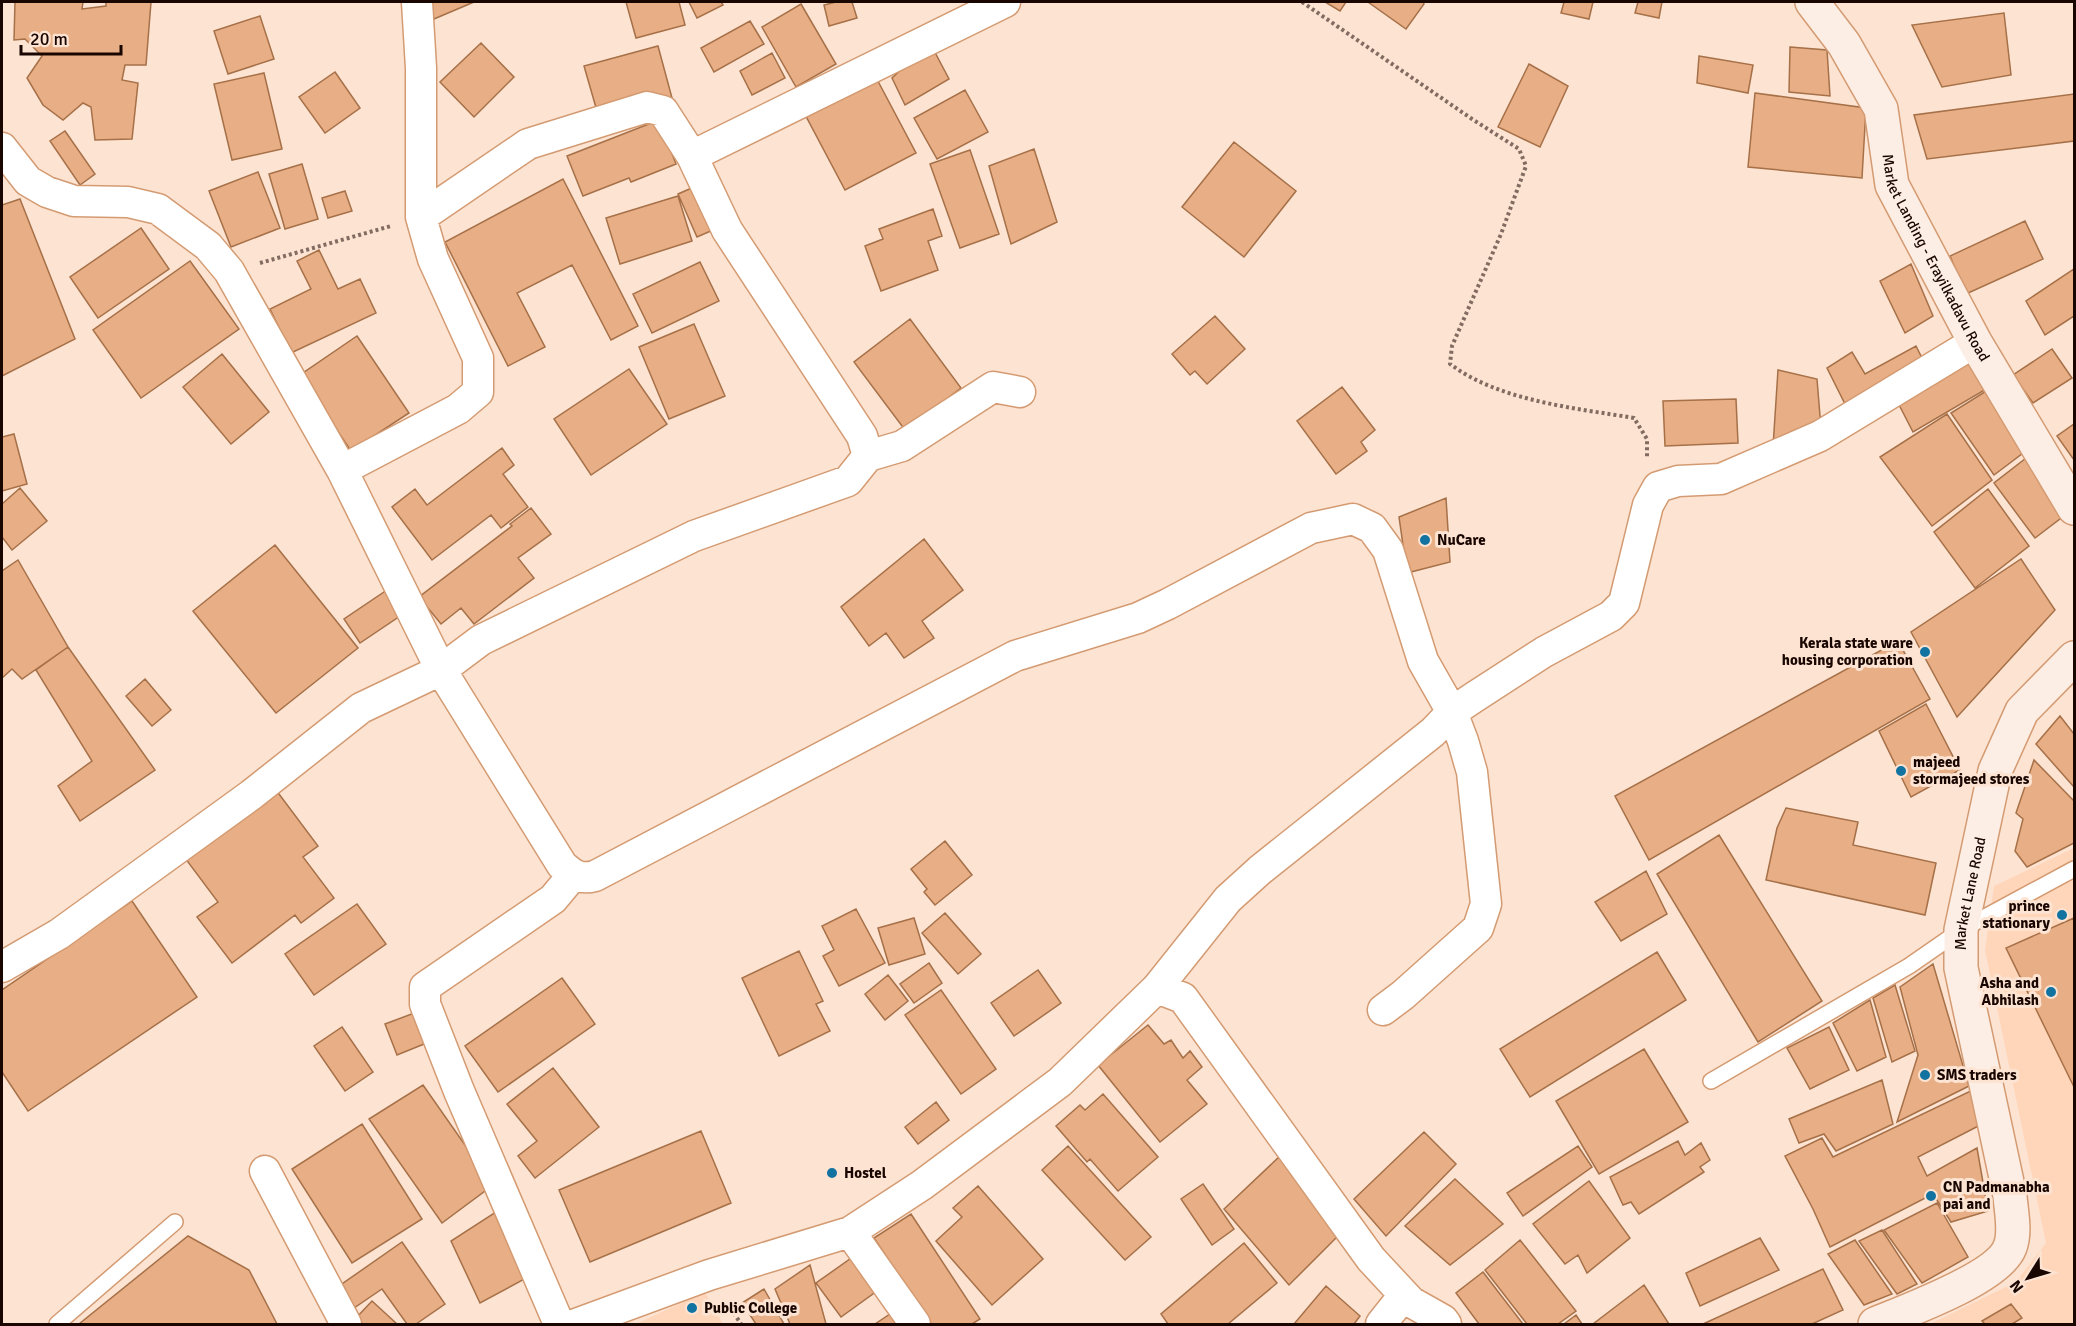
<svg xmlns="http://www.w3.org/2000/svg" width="2076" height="1326" viewBox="0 0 2076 1326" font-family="Signika,sans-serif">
	<rect width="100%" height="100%" fill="#fce3d2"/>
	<path fill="#ffd6ba" d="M2074 848V1324H1930L2016 1282 2046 1243 1985 950 1994 886Z
		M705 1292 723 1324H636Z"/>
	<path fill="#e8ae85" stroke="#a67048" stroke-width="1.5" d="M15 2H83L82 9 106 6V2H151L146 65H125L122 80 138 83 132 139 95 140 91 107 83 103 63 120 43 105 27 78 42 56 25 39 14 40Z
		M426 2H474L434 19Z
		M626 2H679L685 25 636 38Z
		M689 2H721L723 5 697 18Z
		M836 2H852L857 18 829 26 824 5Z
		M1325 2H1346L1340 11Z
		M1368 2H1423L1424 4 1406 29Z
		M1564 2H1593L1589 19 1561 13Z
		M1638 2H1662L1659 18 1635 13Z
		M801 4 836 64 796 87 762 27Z
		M2004 13 2011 75 1942 87 1912 25Z
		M260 16 274 59 228 74 214 31Z
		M750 21 764 44 714 72 701 48Z
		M481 43 514 77 474 117 440 82Z
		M930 43 949 79 905 105 892 78Z
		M658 46 672 98 599 118 584 66Z
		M1790 47 1827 50 1830 96 1789 92Z
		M772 53 785 78 752 95 740 71Z
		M1699 56 1753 65 1748 93 1697 83Z
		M1529 64 1568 86 1540 147 1498 127Z
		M871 68 916 153 845 190 800 105Z
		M335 72 360 108 325 133 299 97Z
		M264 73 282 149 232 160 214 84Z
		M965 90 988 132 937 159 914 118Z
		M1755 93 1866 108 1862 178 1748 167Z
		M2074 94V141L1927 159 1914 115Z
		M659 120 676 164 631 182 629 178 583 196 567 156Z
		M65 131 95 174 80 185 50 141Z
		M1234 142 1296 191 1244 257 1182 207Z
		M1034 149 1057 222 1011 244 989 166Z
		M970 150 999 234 960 248 930 164Z
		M302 164 318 219 285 229 269 174Z
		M258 172 280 228 231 247 209 191Z
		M563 179 638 326 611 340 572 265 517 293 545 347 508 366 445 242Z
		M710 180 729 223 697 237 678 194Z
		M345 191 352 211 328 218 322 198Z
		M678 196 692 241 620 264 606 218Z
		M20 199 75 339 2 376V205Z
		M933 209 942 236 928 241 938 270 881 291 865 246 883 239 879 229Z
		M2025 221 2043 259 1966 294 1950 256Z
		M141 228 169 269 98 318 70 277Z
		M319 250 338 289 360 279 376 313 291 353 270 309 311 289 297 261Z
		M190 261 239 329 141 398 93 330Z
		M700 262 719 301 652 333 633 294Z
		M1911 264 1933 316 1905 333 1880 281Z
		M2074 269V316L2045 335 2026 301Z
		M1215 316 1245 349 1207 384 1195 371 1190 375 1172 354Z
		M910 319 961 388 905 430 854 362Z
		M694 324 725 396 669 419 639 347Z
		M357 336 409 413 351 451 300 375Z
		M1916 346 1926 366 1849 412 1827 368 1852 352 1865 374Z
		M2052 349 2072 378 2033 403 2013 375Z
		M1968 353 1988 388 1913 432 1894 395Z
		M222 354 269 412 231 444 183 387Z
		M629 369 667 424 591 475 554 419Z
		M1778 370 1817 379 1821 428 1773 447Z
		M1342 387 1375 430 1361 442 1367 451 1336 474 1297 421Z
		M1991 388 2031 447 1994 475 1951 413Z
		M1736 399 1738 443 1665 446 1663 401Z
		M1947 414 1992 480 1932 526 1880 457Z
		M2074 424V460L2057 436Z
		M14 434 27 484 2 491V437Z
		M502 448 514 465 503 474 528 507 501 528 491 515 432 560 392 507 415 489 427 505Z
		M2030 455 2069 512 2035 538 1994 483Z
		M20 488 47 521 12 550 2 537V504Z
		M1988 489 2029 546 1975 588 1934 532Z
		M1446 498 1450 562 1407 573 1399 517Z
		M531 508 551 534 518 558 534 578 474 624 461 608 441 624 419 597 512 526 510 524Z
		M924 539 963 590 922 621 934 638 904 658 886 633 869 646 841 607Z
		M275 545 358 648 276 713 193 611Z
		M2021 559 2055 610 1957 717 1911 632Z
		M18 560 68 647 22 679 12 669 2 678V571Z
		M387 590 403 614 360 643 344 619Z
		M1898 641 1930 699 1649 860 1615 796Z
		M68 647 155 770 80 821 58 786 92 761 36 670Z
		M145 679 171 710 152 726 126 696Z
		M1926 704 1960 770 1911 797 1879 731Z
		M2060 716 2074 734V787L2036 744Z
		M2034 760 2074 801V843L2027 867 2015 851 2023 819 2016 813Z
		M267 778 318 846 303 857 334 898 301 923 295 915 232 963 197 917 218 902 176 846Z
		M1786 808 1858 822 1853 845 1936 863 1925 915 1766 880 1777 828Z
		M1719 835 1822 1001 1758 1042 1657 874Z
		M945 841 972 875 935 905 924 892 927 889 911 869Z
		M1646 871 1667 914 1621 941 1595 902Z
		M132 901 197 997 28 1111 2 1072V990Z
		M357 904 386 944 314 995 285 954Z
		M856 909 885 963 839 986 823 956 834 950 822 926Z
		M945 913 981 954 958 974 922 933Z
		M914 918 925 954 889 965 878 928Z
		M2074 918V1087L2006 948Z
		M799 951 823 1001 816 1004 830 1031 779 1056 742 978Z
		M1657 952 1686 1000 1530 1097 1500 1049Z
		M929 963 942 983 914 1003 900 984Z
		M1933 964 1969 1086 1897 1122 1918 1055 1900 987Z
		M1038 970 1061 1003 1014 1036 991 1003Z
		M888 975 908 1001 885 1020 865 994Z
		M562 978 595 1024 498 1092 465 1046Z
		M1895 985 1915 1051 1892 1062 1873 998Z
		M941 990 996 1069 961 1094 905 1015Z
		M1870 1000 1886 1057 1857 1071 1833 1023Z
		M417 1012 429 1042 397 1055 385 1024Z
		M1148 1025 1164 1044 1171 1040 1183 1058 1190 1051 1202 1067 1187 1080 1207 1104 1160 1142 1098 1065Z
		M342 1027 373 1072 345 1091 314 1046Z
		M1829 1027 1849 1070 1810 1089 1787 1048Z
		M1644 1049 1688 1122 1599 1174 1556 1101Z
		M553 1068 599 1127 535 1178 518 1156 537 1141 507 1104Z
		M1882 1080 1893 1124 1836 1151 1824 1134 1799 1143 1789 1119Z
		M423 1085 493 1185 442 1223 369 1119Z
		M1981 1086 1990 1120 1918 1157 1927 1176 1977 1148 1988 1211 1951 1222 1933 1194 1830 1247 1813 1209 1785 1156 1822 1138 1833 1157Z
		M1103 1094 1158 1157 1118 1191 1090 1159 1087 1162 1056 1126 1080 1105 1085 1110Z
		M936 1102 949 1120 918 1144 905 1127Z
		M362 1124 422 1219 352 1263 292 1169Z
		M701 1131 731 1203 590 1262 559 1190Z
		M1424 1132 1456 1164 1386 1236 1354 1199Z
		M1678 1141 1685 1155 1701 1143 1710 1160 1700 1167 1704 1172 1639 1214 1631 1202 1623 1205 1610 1177Z
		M1068 1146 1151 1237 1125 1260 1042 1170Z
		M1578 1146 1592 1167 1523 1216 1507 1193Z
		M1279 1157 1337 1237 1289 1285 1224 1209Z
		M1455 1179 1503 1224 1450 1265 1405 1226Z
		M1589 1181 1630 1238 1587 1273 1578 1255 1565 1264 1533 1224Z
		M1203 1184 1234 1229 1212 1245 1181 1199Z
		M978 1186 1043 1259 992 1305 936 1241 962 1217 953 1208Z
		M1937 1203 1968 1257 1922 1283 1884 1230Z
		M502 1208 530 1276 480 1303 451 1241Z
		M911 1214 980 1319 972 1324H931L874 1238Z
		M1882 1230 1917 1284 1897 1294 1859 1241Z
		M188 1236 249 1270 277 1324H79Z
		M1760 1238 1779 1270 1700 1306 1686 1273Z
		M1520 1240 1576 1311 1558 1324H1527L1485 1270Z
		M1855 1240 1892 1294 1864 1305 1828 1254Z
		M402 1242 445 1304 416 1324H407L382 1289 354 1308 339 1286Z
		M1244 1243 1277 1283 1228 1324H1168L1161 1314Z
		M864 1249 888 1283 841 1317 816 1283Z
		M810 1265 826 1324H790L775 1289Z
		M1823 1269 1843 1310 1812 1324H1703Z
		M1483 1272 1523 1324H1479L1456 1293Z
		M1644 1285 1669 1324H1593Z
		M1326 1286 1360 1316 1354 1324H1294Z
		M764 1289 784 1324H756L742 1303Z
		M372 1301 397 1324H363L356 1318Z
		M2011 1304 2022 1318 2012 1324H1985L1982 1321Z
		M893 1312 900 1324H875Z
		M1576 1315 1582 1324H1564Z"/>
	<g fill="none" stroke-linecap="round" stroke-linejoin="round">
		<defs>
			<path id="lane" d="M1711 1081 1909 966 1961 930 2074 869
				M57 1324 175 1222"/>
			<path id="street" d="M2 148 28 181 47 192 74 201 128 202 158 209 208 246 229 271 342 470 441 670 562 865C573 875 580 880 595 876L1015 656 1138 618 1168 604 1311 528 1353 519 1372 528 1388 550 1423 661 1452 712 1463 741 1472 772 1486 904 1478 928 1403 995 1383 1010
				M692 156 1005 2
				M421 217 528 144 647 107 663 111 692 156 727 230 862 436 868 456
				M342 470 458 409 478 392V358L433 259 421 217V68L417 2
				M2 967 59 934 251 795 361 708 441 670 481 640 694 536 848 481 868 456 902 446 993 387 1020 392
				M1157 988 1183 998 1371 1259 1411 1302 1443 1320 1446 1324
				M265 1171 346 1324
				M850 1232 915 1324
				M559 1324 459 1091 425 1004V987L553 899 573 875
				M576 1324 709 1275 850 1232 922 1185 1060 1082 1157 988 1228 899 1260 870 1433 732 1452 712 1476 696 1544 652 1611 616 1624 603 1648 505 1658 487 1678 481 1721 479 1820 436 1975 342
				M1381 1324 1404 1295"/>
			<g id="secondary">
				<path id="s1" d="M1812 2 1844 44 1881 109 1892 185 1975 342 2074 508"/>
				<path id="s2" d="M1875 1324C1906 1311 1999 1278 2010 1247 2016 1232 2011 1211 2010 1196L1961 968V930L1995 771 2022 711 2074 658"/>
			</g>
		</defs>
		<use href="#lane" stroke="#d49b72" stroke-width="18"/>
		<use href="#street" stroke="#d49b72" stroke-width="33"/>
		<use href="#secondary" stroke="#d49b72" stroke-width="36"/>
		<path stroke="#826c61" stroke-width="4" stroke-dasharray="3 3" stroke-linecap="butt" d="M1302 2 1472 119 1519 149 1526 166 1501 234 1452 346 1450 364C1499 401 1575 408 1634 418L1647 439V459
			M260 263 391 226
			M727 1303 741 1324"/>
		<use href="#lane" stroke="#fff" stroke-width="15"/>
		<use href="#street" stroke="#fff" stroke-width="30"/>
		<use href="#secondary" stroke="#fceee5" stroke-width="33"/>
	</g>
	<g fill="#1272a0" stroke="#fce3d2" stroke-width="2">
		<circle cx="1425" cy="540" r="6"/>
		<circle cx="1925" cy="652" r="6"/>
		<circle cx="1901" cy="771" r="6"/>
		<circle cx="2062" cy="915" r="6"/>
		<circle cx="2051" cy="992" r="6"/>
		<circle cx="1925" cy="1075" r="6"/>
		<circle cx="832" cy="1173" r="6"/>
		<circle cx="1931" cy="1196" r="6"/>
		<circle cx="692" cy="1308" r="6"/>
	</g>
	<g text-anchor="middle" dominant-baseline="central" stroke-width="6" stroke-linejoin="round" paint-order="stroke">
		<g font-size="15" fill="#190600" stroke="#fce3d2">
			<text stroke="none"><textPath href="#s1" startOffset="288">Market Landing - Erayilkadavu Road</textPath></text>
			<text stroke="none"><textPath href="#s2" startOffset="518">Market Lane Road</textPath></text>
		</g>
		<g font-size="15" font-weight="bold" fill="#190600" stroke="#fce3d2" text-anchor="start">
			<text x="1437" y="540">NuCare</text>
			<text x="1913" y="643" text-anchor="end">Kerala state ware<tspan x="1913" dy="17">housing corporation</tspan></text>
			<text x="1913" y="762">majeed<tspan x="1913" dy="17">stormajeed stores</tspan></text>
			<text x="2050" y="906" text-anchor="end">prince<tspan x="2050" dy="17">stationary</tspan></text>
			<text x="2039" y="983" text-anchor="end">Asha and<tspan x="2039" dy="17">Abhilash</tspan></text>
			<text x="1937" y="1075">SMS traders</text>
			<text x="844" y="1173">Hostel</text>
			<text x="1943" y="1187">CN Padmanabha<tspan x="1943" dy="17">pai and</tspan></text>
			<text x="704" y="1308">Public College</text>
		</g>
	</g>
	<rect width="2076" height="1326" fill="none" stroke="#190600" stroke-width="6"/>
	<g transform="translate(2028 1278) rotate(233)" stroke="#fce3d2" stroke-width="4.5" paint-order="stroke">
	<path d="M0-4.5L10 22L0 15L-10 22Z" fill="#190600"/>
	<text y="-9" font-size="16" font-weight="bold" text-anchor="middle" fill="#190600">N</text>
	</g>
	<path d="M21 45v9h100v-9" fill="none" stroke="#190600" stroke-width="3"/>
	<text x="30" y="45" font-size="18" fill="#190600" stroke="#fce3d2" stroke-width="4.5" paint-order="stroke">20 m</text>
</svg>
